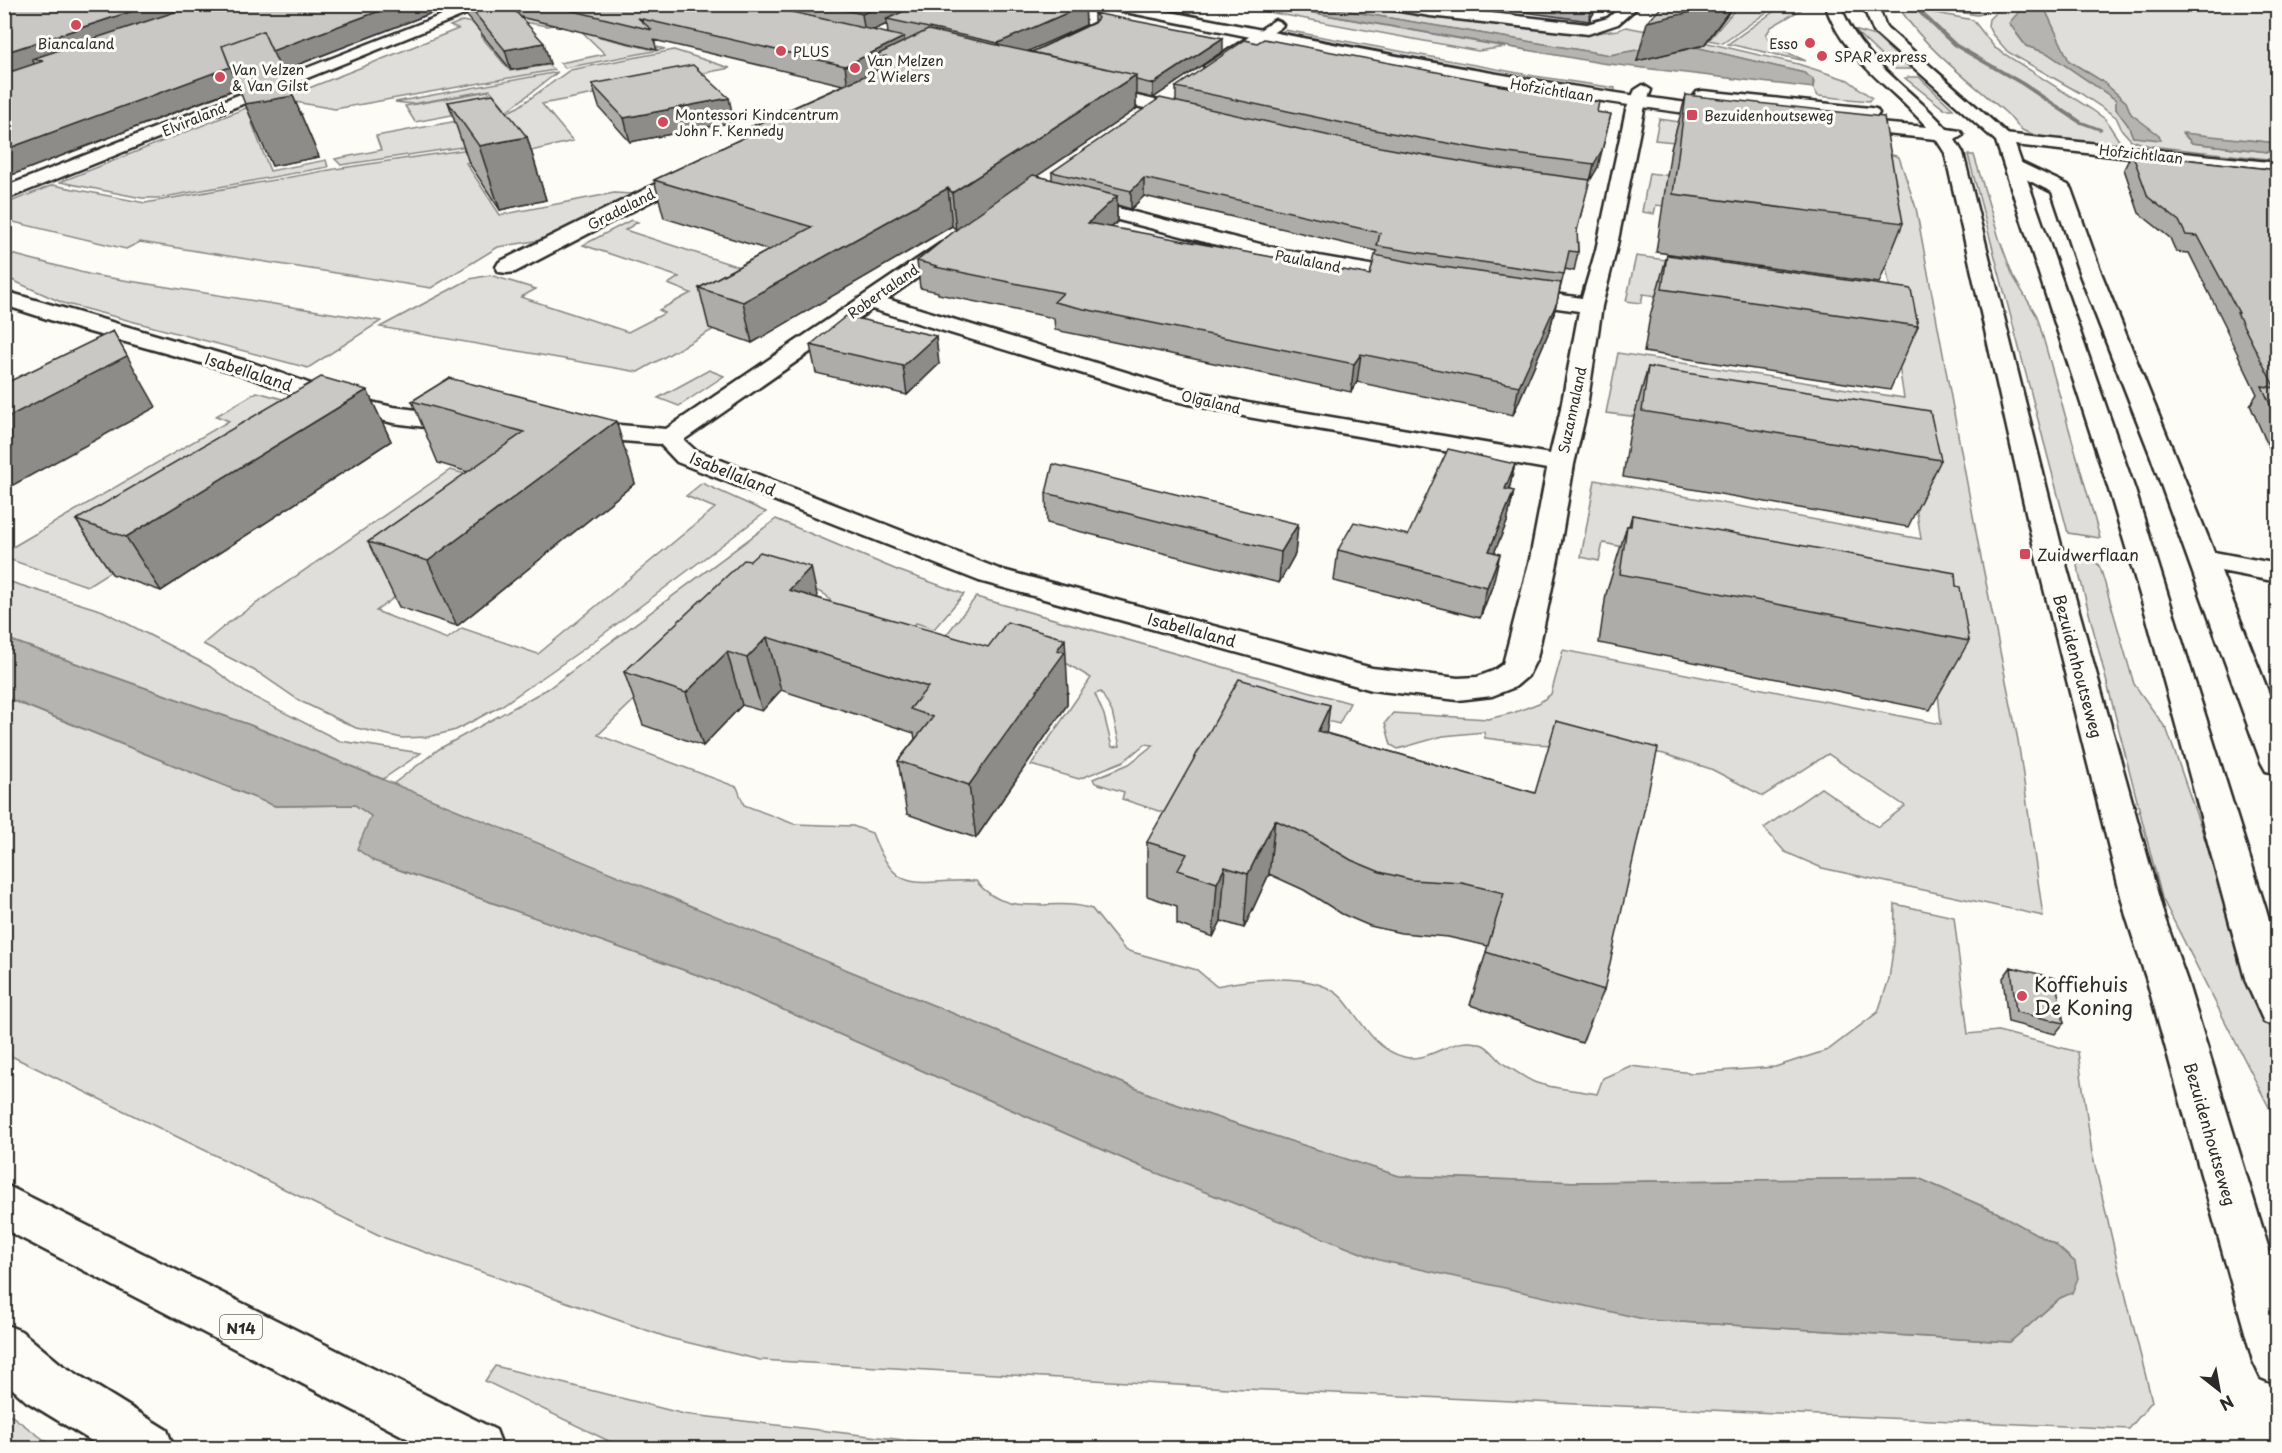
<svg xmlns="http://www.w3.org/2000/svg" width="2282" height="1453" viewBox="0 0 2282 1453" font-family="'Playpen Sans',sans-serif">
	<rect width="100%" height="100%" fill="#fdfcf7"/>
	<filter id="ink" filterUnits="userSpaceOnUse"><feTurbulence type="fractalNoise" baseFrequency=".0167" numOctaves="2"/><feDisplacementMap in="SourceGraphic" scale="12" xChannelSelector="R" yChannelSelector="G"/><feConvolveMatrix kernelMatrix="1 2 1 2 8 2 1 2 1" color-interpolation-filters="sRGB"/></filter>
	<g filter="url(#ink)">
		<path fill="#dfdeda" stroke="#858482" stroke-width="1.5" fill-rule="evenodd" d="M1926 4 1992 5 1982 14 1977 15 1926 7Z
			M505 5H619L583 17 625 27 600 37 650 49 657 47 665 49 565 68 560 63 605 54 572 22 548 26 479 15Z
			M1231 5H1269L1506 47 1478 51Z
			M1312 5H1356L1457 20 1588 34 1618 30 1626 27 1695 40 1798 64 1848 80 1872 98 1869 101 1818 96 1813 88 1814 82 1804 73 1687 45 1648 48 1610 55Z
			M1739 5H1777L1723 43 1709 40Z
			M1783 5H1802V9L1771 27 1766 35 1775 47 1806 61 1728 44Z
			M2003 5H2025L2016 33 2026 46 2047 53 2116 100V109L2128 125 2133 137 2143 124 2131 114 2126 102 2102 81 2069 61 2043 5H2277V143L2183 134 2192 143 2277 153V160L2150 146 2131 140 2122 130 2116 117 2080 93 2008 52 1992 34 1988 26 1989 19Z
			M1915 9 1973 20 1995 48 2091 109 2105 119 2120 142C2102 150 2043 139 2024 131 2017 128 2011 117 2005 112 1969 80 1929 52 1902 12L1904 10Z
			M462 21 515 30 481 36 510 71 548 65 554 70 335 109 272 98 285 93 299 92 458 29 450 26Z
			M1285 30 1534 76 1615 88 1614 95 1277 35Z
			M1854 30 1875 36 1911 69H1895Z
			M674 50 730 68 542 104 573 141 527 152 501 115 518 107 570 70Z
			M558 72 511 108 502 112 478 110 415 122 405 106 488 91 500 106 490 109 504 107 490 90 412 104 395 102Z
			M1909 77H1919L1953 109H1944L1905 78Z
			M251 106 303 114 252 123 270 171 326 160 328 167 159 198H142L60 182Z
			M484 116 509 140 341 165 335 159 381 150 376 136Z
			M1659 119 1881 151 1899 157 1916 208 1979 548 2018 740 2043 916 1822 868 1785 852 1764 828 1821 788 1878 827 1905 806 1828 754 1763 796 1711 769 1664 754 1638 749 1533 744 1485 738 1484 732 1443 736 1398 749 1391 745 1385 723 1393 713 1488 719 1513 713 1539 703 1551 694 1563 650 1941 724 1930 608 1603 543 1599 561 1581 557 1595 480 1921 539 1907 449 1606 413 1618 353 1904 398 1893 328 1643 294 1641 303 1626 301 1636 256 1890 289 1880 234 1656 205 1654 214 1642 212 1649 173 1881 201 1866 158 1675 135 1674 142 1655 140Z
			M503 144 519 152 466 163 500 215 614 193 634 194 541 240 498 247 431 288 140 242 126 249 5 220V204L53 185 145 203 335 169Z
			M1968 155H1974L1999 238 2013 276 2037 316 2100 538 2068 533Z
			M826 207 785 289 638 372 380 327 470 279 490 275 536 289 521 297 628 332 665 313 659 310 691 293 668 284 679 277 583 245 631 220 638 222 625 230 739 267 769 250Z
			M4 252 92 275 381 321 308 368 63 303 5 277Z
			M709 370 724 376 679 406 658 398Z
			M257 392 286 400 225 500 87 586 5 558 4 552 229 421 216 416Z
			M450 470 538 492 376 611 447 639 462 628 538 654 715 508 686 496 702 483 766 512 582 650 526 689 501 706 456 730 428 737 402 738 356 728 300 701 259 673 203 644 228 623Z
			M776 519 897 570 964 594 934 629 916 623 906 636 832 603 826 595 813 589 750 588 598 735 737 787 744 805 794 824 853 826 872 833C898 901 918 878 976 881 1009 922 1051 895 1092 909L1125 950 1197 970 1216 986C1250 979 1316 970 1343 999 1362 1021 1373 1049 1404 1057 1431 1064 1455 1032 1483 1045 1492 1049 1498 1061 1507 1066 1515 1071 1525 1078 1534 1082 1553 1089 1577 1090 1597 1094L1603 1078 1630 1066 1693 1073 1775 1067 1828 1050 1878 1012 1889 979 1894 943 1895 904 1954 917 1968 1034 1998 1031 2078 1052 2092 1153 2119 1269 2152 1401 2129 1429 1245 1389 760 1360 669 1338 385 1238 5 1053 4 697 275 806 355 805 371 816 374 861 729 986 1149 1170 1648 1320 2010 1342 2060 1298 2072 1292 2056 1245 1996 1212 1918 1178 1579 1182 1399 1176 1169 1102 393 784 439 749 549 688Z
			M2087 559 2098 564 2101 570 2134 684 2167 730 2247 960 2277 1038V1123L2162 898 2077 566 2078 561Z
			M4 580 103 611 209 666 246 693 340 741 421 753 383 779 250 725 5 638Z
			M976 597 1350 703 1339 724 1319 719 1180 818 1122 799 1124 792 1095 783 1093 779 1129 764 1153 745 1145 744 1124 761 1079 779 1031 765 1091 678 1056 657 939 644ZM1101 692 1112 712 1120 746 1112 747 1104 715 1095 694Z
			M495 1366 684 1414 904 1440 1085 1448H623L485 1381Z
			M4 1411H5L55 1448H5Z"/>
		<path fill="#b5b4b1" stroke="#7e7d7b" stroke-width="1.5" d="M1269 5H1312L1610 55 1648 48 1687 45 1804 73 1813 79V88L1601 63Z
			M2025 5H2043L2069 61 2102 81 2126 102 2131 114 2159 135 2161 140 2133 137 2128 125 2116 109V100L2047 53 2026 46 2009 23Z
			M2183 133 2277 143V153L2192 143Z
			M4 638 250 725 1169 1102 1399 1176 1579 1182 1918 1178 1996 1212 2056 1245 2075 1262 2078 1278 2072 1293 2060 1298 2010 1342 1648 1320 1379 1260 1149 1170 729 986 374 861 357 849 371 816 355 805 275 806 5 697Z"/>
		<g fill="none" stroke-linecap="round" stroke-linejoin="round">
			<path fill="#7e7d7b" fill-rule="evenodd" d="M2233 4 2278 6V10L2235 6Z
				M1918 11H1922L1957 44 2025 83 2082 121 2103 129 2100 131 2078 123 2021 85 1953 46 1918 13Z"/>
			<defs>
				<path id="minor" d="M470 4H491L4 200V187Z
					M1375 4H1412L1587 24 1608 18 1624 4H1641L1618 24 1588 34 1430 16 1382 8Z
					M1275 20 1280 22 1283 25 1280 28 1218 69 1212 71 1204 66Z
					M1643 85 1651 90 1644 110 1616 250 1602 306 1586 413 1574 464 1558 559 1537 658 1528 676 1515 687 1492 696 1458 700 1372 690 979 581 677 462 660 444 573 437 564 434 560 429 564 424 573 421 666 429 947 239 954 237 961 239 964 243 961 247 887 299 1168 385 1248 403 1550 454 1560 413 1579 311 1514 302 1506 300 1503 295 1506 290 1514 288 1582 298 1596 250 1626 110 1635 90ZM872 309 1162 398 1248 417 1547 469 1530 559 1503 664 1493 671 1477 677 1458 678 1372 668 999 569 695 450 685 441V439Z
					M1092 86 1200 110 1203 114 1200 118 1194 119 1086 95 1084 91 1086 87Z
					M2004 134 2278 163V175L1998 143 1995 139 1998 135Z
					M2013 159 2068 185 2071 189 2102 275 2214 552 2278 564V582L2221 571 2278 717V774L2266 771 2261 762 2150 454 2080 275 2052 192 2006 169 2004 165 2006 161Z
					M696 164 703 166 705 170 703 174 515 272 507 273 499 272 496 267 499 262Z
					M1074 197 1284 250 1416 273 1424 275 1427 280 1424 285 1416 287 1284 262 1067 207 1064 203 1067 199Z
					M4 291 253 363 344 396 393 407 465 416 474 419 478 424 474 429 465 432 393 423 327 406 237 373 75 328 4 305Z"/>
				<path id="secondary" d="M1098 4H1130C1329 43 1526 84 1727 108L1733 109 1736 113 1733 117 1727 118C1518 93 1312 49 1105 8Z
					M1825 4H1840C1858 58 1911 88 1947 129L1960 131 1963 135 1955 140 1963 153 2065 561 2164 916 2187 981 2278 1279V1385L2261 1378 2253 1361 2147 981 2126 916 2037 561 1945 153 1936 139 1835 129 1832 125 1835 121 1841 120 1927 127C1891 86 1842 58 1825 4Z
					M1862 4H1877L1886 27 2013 139 2135 490 2266 910 2278 952V1027L2264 1022 2246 982 2146 615 2109 490 1996 141 1874 32Z
					M1703 91 1870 108 1876 109 1879 113 1876 117 1870 118 1697 100 1694 96 1697 92Z"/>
				<path id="primary" d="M4 1184 496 1430 503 1448H426L4 1229Z
					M4 1324 21 1331 62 1365 167 1430 174 1448H103L26 1401 4 1381Z"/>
			</defs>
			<use href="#minor" stroke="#2b2b2b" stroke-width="5"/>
			<use href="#secondary" stroke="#2b2b2b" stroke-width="5"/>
			<use href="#primary" stroke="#2b2b2b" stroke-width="5"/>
			<use href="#minor" fill="#fdfcf7" fill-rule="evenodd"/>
			<use href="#secondary" fill="#fdfcf7" fill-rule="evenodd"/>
			<use href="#primary" fill="#fdfcf7" fill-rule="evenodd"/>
		</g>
		<path fill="#adaca9" stroke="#2b2b2b" stroke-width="1.5" fill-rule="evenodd" d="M4 4H455L282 71 293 96 319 157 272 166 239 88 4 178 7 73H4Z
			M463 4H1082L1085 5 1086 25 1027 51 1032 52 1094 22V13L1223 51 1153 98 1136 94V109L1037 176 1052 180V172L1176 102V87L1489 82V84L1597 112 1598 167 1589 181 1577 231 1578 252 1574 271 1565 269 1550 329 1513 415 1357 382 1351 392 1085 336 1055 330 1054 318 938 294V292L920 288 917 261 956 230 952 226 752 343 709 328 699 288 769 250 664 218 654 180 747 136 746 129 843 85 654 40 657 50 520 17 550 64 511 70 467 16ZM887 24 888 34 872 30ZM1144 196 1377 251 1370 275 1111 228 1117 222V205L1131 209Z
			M1467 4H1599L1589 21Z
			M1665 4H1752L1751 8 1734 6 1704 45 1637 61Z
			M592 84 734 122 630 142 599 107Z
			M1686 95 1903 223 1879 283 1656 252 1671 149Z
			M448 102 527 137 546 200 500 210 469 163Z
			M2132 153 2277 170V464L2270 450 2250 405 2257 394 2226 330 2227 329 2189 253 2176 252 2170 238 2139 213 2124 169Z
			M1667 255 1918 326 1890 390 1644 352 1650 316Z
			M810 345 939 364 907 395 816 373Z
			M1648 367 1941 460 1908 527 1623 477 1630 431Z
			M449 378 635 483 457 626 399 607 368 542 468 472 438 463 412 401Z
			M367 390 391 441 161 591 112 574 76 520Z
			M1515 464 1509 490 1514 491 1507 522 1494 553 1493 584 1480 618 1334 581 1338 550 1408 535Z
			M1046 493 1298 524 1295 554 1279 583 1047 523Z
			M1632 515 1956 586 1969 641 1930 710 1599 643 1606 594 1627 526H1629Z
			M818 598 1068 692 1067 694V705L976 838 907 814 898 761 915 739 914 733 781 690 762 711 742 705 703 746 643 725 624 672Z
			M1326 733 1535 793 1604 990 1582 1043 1470 1005 1488 946 1448 937 1401 933 1370 926 1342 914 1304 890 1269 874 1244 928 1221 921 1213 937 1177 924V906L1147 896V842Z
			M2011 967 2064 1023 2055 1034 2008 1022 2003 978Z"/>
		<path fill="#8d8c89" stroke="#2b2b2b" stroke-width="1.5" d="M154 4H221L32 59 36 67 14 74 4 58V53Z
			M398 4H455L4 178V150Z
			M884 4H931L887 19V24L865 34 862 14Z
			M1592 4H1599L1589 21Z
			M1716 4H1734L1704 45 1637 61 1647 22Z
			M1085 5 1086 25 1000 64 998 43Z
			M904 37 906 58 886 56 891 90 848 87 845 66Z
			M1223 38V51L1153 98V84Z
			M544 43 550 64 511 70 505 50Z
			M1136 75V109L956 231 952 193Z
			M293 96 319 157 272 166 245 104Z
			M729 98 734 122 630 142 624 118Z
			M1611 114 1598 167 1590 181 1594 164Z
			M527 137 546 200 500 210 479 146Z
			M1144 178V196L1131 209V191Z
			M948 188 952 226 752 343 743 302Z
			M1117 196V222L1089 249 1088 223Z
			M1561 283 1550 329 1513 415 1519 386Z
			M113 331 156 407 4 490V419Z
			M936 336 939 364 907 395 903 366Z
			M1361 354 1357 382 1351 392 1354 364Z
			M367 390 391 441 161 591 126 537Z
			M616 421 635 483 457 626 428 561Z
			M1515 464 1508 494 1505 489Z
			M1514 491 1507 522 1482 582 1489 551Z
			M1298 524 1295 554 1279 583 1281 552Z
			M1500 554 1493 584 1480 618 1487 587Z
			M811 567 822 619 789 590Z
			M767 637 781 690 762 711 747 658Z
			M1065 639 1068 692 1067 694V705L976 838 969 785 1057 650Z
			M727 652 742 705 703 746 686 693Z
			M1330 705 1323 760 1318 731Z
			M1275 820 1269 874 1244 928 1248 874Z
			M1225 867 1221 921 1213 937 1217 883Z"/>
		<path fill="#c9c8c4" stroke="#2b2b2b" stroke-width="1.5" d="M4 4H154L4 53Z
			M199 4H398L272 51 263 31 222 46 230 67 4 150V74L43 61 32 59Z
			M467 4H509L544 43 505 50Z
			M545 4H756L904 37 845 66 638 18 652 30Z
			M819 4H884L862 14Z
			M919 4H1082L1085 5 998 43 887 19Z
			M1665 4H1716L1714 7 1647 22Z
			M1094 13 1223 38 1153 84 1136 80V75L1032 52 1094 23 1098 18Z
			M928 30 1136 75 952 193 948 188 743 302 699 288 812 227 654 180 756 132 746 129 889 65 886 56 868 59Z
			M263 31 293 96 245 104 222 46Z
			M1264 39 1489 82 1484 83 1599 102 1597 112 1611 114 1602 150 1594 164 1492 151 1380 131 1176 87 1245 40 1257 43Z
			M693 65 729 98 624 118 592 84Z
			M493 94 527 137 479 146 448 102Z
			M1686 95 1884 117 1903 223 1673 194Z
			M1160 98 1380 147 1492 167 1590 180 1577 229 1578 252 1569 251 1564 274 1420 253 1377 246 1380 233 1144 178 1131 191 1052 172Z
			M2132 153 2277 170V420L2262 386 2275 388 2237 313H2239L2198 236 2186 235 2179 221 2148 197Z
			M1033 175 1117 196 1088 223 1370 275 1375 255 1421 264 1561 283 1557 302 1519 386 1361 354 1354 364 1084 309 1054 302 1063 293 935 267 937 266 917 261 966 222Z
			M1667 255 1911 289 1918 326 1662 289Z
			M846 316 936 336 903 366 810 345Z
			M113 331 127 356 4 419V384Z
			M1648 367 1930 411 1941 460 1642 411Z
			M321 377 367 390 126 537 76 520Z
			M449 378 616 421 428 561 368 542 524 432 412 401Z
			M1448 449 1515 464 1505 489 1514 491 1489 551 1500 554 1487 587 1338 550 1354 522 1408 535Z
			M1053 464 1298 524 1281 552 1046 493Z
			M1632 515 1955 573 1956 586 1960 587 1969 641 1620 574 1627 526H1631Z
			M760 552 811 567 789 590 988 647 1007 622 1065 639 1057 650 1065 652 969 785 898 761 933 717 910 709 928 687 767 637 747 658 727 652 686 693 624 672 744 560 750 561Z
			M1239 679 1330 705 1318 731 1535 793 1556 721 1658 748 1604 990 1486 952 1504 893 1462 883 1412 880 1380 872 1351 860 1311 836 1275 820 1248 874 1225 867 1217 883 1178 870 1187 854 1147 842Z
			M2011 967 2055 978 2064 1023 2016 1012Z"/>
	</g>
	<g fill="#d1495b" stroke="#fdfcf7" stroke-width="2">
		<circle cx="76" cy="25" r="6"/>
		<circle cx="1810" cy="43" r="6"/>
		<circle cx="781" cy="51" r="6"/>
		<circle cx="1822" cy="56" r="6"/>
		<circle cx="855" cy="68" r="6"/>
		<circle cx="220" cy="77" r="6"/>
		<rect x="1686" y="109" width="12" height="12" rx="3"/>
		<circle cx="663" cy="122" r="6"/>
		<rect x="2019" y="548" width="12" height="12" rx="3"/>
		<circle cx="2022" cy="996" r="6"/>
	</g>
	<g text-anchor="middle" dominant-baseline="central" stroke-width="6" stroke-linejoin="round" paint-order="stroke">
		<g font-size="14" fill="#2b2b2b" stroke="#fdfcf7" text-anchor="start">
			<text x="76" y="43" text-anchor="middle">Biancaland</text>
			<text x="1798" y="43" text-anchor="end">Esso</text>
			<text x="793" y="51">PLUS</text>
			<text x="1834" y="56">SPAR express</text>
			<text x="867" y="60">Van Melzen<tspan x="867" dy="16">2 Wielers</tspan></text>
			<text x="232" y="69">Van Velzen<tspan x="232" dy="16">&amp; Van Gilst</tspan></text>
			<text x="675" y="114">Montessori Kindcentrum<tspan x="675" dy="16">John F. Kennedy</tspan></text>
			<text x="1704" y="115">Bezuidenhoutseweg</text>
		</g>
		<g font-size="14" fill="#2b2b2b" stroke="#fdfcf7">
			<text transform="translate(1552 90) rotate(9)">Hofzichtlaan</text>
			<text transform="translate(194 119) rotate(-22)">Elviraland</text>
			<text transform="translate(2141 154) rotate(6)">Hofzichtlaan</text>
			<text transform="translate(621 209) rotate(-27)">Gradaland</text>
			<text transform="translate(1308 261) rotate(11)">Paulaland</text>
			<text transform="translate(883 291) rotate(-35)">Robertaland</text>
			<text transform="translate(1211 402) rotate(13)">Olgaland</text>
			<text transform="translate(1572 410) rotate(-78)">Suzannaland</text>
		</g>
		<rect fill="#fdfcf7" stroke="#6a6a68" stroke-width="1.5" x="220" y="1315" width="42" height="24" rx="4.5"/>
		<g font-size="15" font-weight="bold" fill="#2b2b2b">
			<text x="241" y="1327">N14</text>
		</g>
		<g font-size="16" fill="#2b2b2b" stroke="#fdfcf7">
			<text transform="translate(249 371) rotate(18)">Isabellaland</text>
			<text transform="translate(733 473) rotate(22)">Isabellaland</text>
			<text transform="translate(1192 629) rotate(15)">Isabellaland</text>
			<text transform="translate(2079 666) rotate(75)">Bezuidenhoutseweg</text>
			<text transform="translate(2211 1134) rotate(74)">Bezuidenhoutseweg</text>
		</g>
		<g font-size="16" fill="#2b2b2b" stroke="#fdfcf7" text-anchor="start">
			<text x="2037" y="554">Zuidwerflaan</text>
		</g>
		<g font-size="20" fill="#2b2b2b" stroke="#fdfcf7" text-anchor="start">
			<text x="2034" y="984">Koffiehuis<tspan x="2034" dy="23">De Koning</tspan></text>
		</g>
	</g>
	<rect width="2282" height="1453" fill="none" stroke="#fdfcf7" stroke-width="24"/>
	<rect x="12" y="12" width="2258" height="1429" fill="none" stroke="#2b2b2b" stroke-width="2" filter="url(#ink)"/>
	<g transform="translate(2219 1390) rotate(149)" stroke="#fdfcf7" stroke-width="4.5" paint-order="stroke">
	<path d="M0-4.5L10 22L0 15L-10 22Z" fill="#2b2b2b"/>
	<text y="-9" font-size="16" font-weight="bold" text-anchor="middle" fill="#2b2b2b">N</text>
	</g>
</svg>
